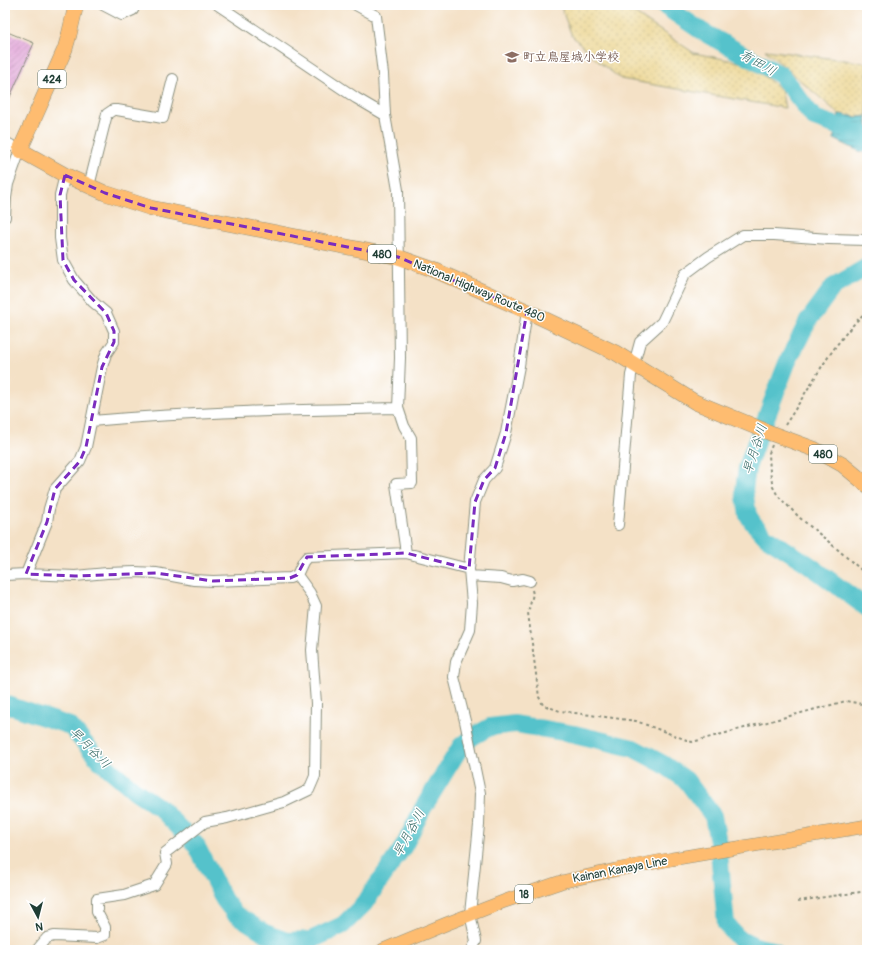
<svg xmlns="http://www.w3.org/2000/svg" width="872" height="955" viewBox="0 0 872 955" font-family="Pangolin,'Klee One',sans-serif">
	<defs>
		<pattern id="sand-dots" width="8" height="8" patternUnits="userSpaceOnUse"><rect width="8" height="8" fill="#eeda9e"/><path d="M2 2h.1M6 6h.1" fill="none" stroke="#ccbc89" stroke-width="1.8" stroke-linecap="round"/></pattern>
		<pattern id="water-rules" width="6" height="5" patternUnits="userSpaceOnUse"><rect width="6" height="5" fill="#55c2cb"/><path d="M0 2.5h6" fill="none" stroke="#469fa6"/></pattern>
		<pattern id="building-hatch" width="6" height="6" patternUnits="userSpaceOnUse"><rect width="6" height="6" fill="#e1a2d7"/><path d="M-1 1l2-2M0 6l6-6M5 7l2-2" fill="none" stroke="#b685af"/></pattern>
	</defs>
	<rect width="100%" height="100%" fill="#fff"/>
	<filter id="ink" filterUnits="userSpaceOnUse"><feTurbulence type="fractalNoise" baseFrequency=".025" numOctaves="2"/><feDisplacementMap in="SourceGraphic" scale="8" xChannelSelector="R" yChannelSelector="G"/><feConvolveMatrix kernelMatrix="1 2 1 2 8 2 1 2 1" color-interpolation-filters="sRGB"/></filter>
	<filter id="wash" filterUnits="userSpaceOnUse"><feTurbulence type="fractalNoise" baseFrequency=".012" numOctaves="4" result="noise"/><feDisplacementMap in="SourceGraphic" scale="16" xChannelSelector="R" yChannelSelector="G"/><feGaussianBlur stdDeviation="0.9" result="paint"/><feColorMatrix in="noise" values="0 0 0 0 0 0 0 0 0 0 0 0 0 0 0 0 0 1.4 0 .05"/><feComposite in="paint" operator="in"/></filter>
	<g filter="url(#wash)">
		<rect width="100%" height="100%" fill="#f4e1c6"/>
		<path fill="url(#sand-dots)" stroke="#868c69" d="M560 5H622L694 53 743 63 764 76 781 89 785 108 621 79 599 62 572 36Z
			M765 50 867 63V116L857 117 839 114Z"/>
		<path fill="url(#water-rules)" stroke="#3a8080" d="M839 114 857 117 867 116V152L859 151 834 139Z"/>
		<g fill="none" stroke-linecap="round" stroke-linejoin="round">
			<path stroke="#55c2cb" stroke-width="18" d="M663 5 703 32 781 75 814 118 867 136
				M867 267 833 287 808 321 787 363 761 431 756 442 747 468 744 490 748 515 753 523 766 537 808 564 867 608
				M5 704 70 726 99 760 134 790 160 808 196 845 224 900 235 914 265 933 286 941 311 940 343 925 364 904 404 846 423 808 461 746 472 737 490 727 515 724 574 734 633 748 663 764 686 780 713 816 718 842 726 924 738 938 757 947 774 950"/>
		</g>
		<g id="blocks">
			<path fill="url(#building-hatch)" d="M5 31 34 43 5 108Z"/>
		</g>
	</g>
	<g filter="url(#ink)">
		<use href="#blocks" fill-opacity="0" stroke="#8a8f7d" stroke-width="1"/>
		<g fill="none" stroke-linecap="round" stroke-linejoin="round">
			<defs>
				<path id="minor" d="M103 5 122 15 133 10 135 5
					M218 5 356 98 385 115
					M356 5 376 16 383 74 385 115 398 190 400 358 398 408 404 426 411 438 412 483 396 484 406 553
					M5 142 20 150 8 184 6 198 5 217
					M89 186 107 114 113 110H117L163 118 173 79
					M91 421C193 412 295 410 398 408
					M618 525 631 375 640 342 662 322 685 274 708 257 743 235H774L829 239 867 240
					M26 574 47 522 49 509 55 489 80 461 86 447 102 367 106 354 114 342V331L106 313 93 302 74 280 63 260 60 238V195L65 175
					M5 575 26 574 75 576 107 573 135 572 156 573 194 580 213 581 290 578 297 575 303 562 307 557 406 553 469 569
					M470 576 501 578 512 581 523 579 530 581
					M37 950 47 938 54 936 97 938 105 935V927L97 912V899L124 895 154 885 167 864 165 853 205 822 227 818 284 802 309 790 315 776 316 703 312 650 316 606 310 593 297 575
					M472 950 476 941 470 914 479 825 480 793 465 721 454 677 456 662 470 630 472 603 469 569 475 502 484 480 495 468 506 433 519 366 527 311"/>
				<path id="major" d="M383 950 446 924 505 901 561 882 615 870 672 859 867 826"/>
				<path id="highway" d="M76 5 69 35 65 49 20 150 65 175 105 193 151 208 398 257 432 269 527 311 616 353 695 402 773 434 814 449 843 465 867 485"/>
			</defs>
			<use href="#minor" stroke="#8a8f7d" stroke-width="12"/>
			<use href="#major" stroke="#8a8f7d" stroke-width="14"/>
			<use href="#highway" stroke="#8a8f7d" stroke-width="16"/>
			<path stroke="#8a8f7d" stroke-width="2" stroke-dasharray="3 3" stroke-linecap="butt" d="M785 425C811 386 832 343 867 311
				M772 445 769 453 770 472 773 487 778 496 800 518 829 542 867 575
				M532 590 533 594 528 613 539 697 543 705 560 711 636 721 692 742 846 701 862 704 867 711
				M798 901 867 891"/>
			<use href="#minor" stroke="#fff" stroke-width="10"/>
			<use href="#major" stroke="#febc70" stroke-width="13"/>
			<use href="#highway" stroke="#febc70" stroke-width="15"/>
		</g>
	</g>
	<path fill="none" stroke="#7b2cbf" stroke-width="3" stroke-dasharray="8 5" stroke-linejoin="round" d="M65 175 105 193 151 208 398 257 527 311 506 433 495 468 484 480 475 502 469 569 406 553 307 557 297 575 290 578 213 581 156 573 75 576 26 574 47 522 55 489 80 461 86 447 102 367 114 342V331L106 313 74 280 63 260 60 195Z"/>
	<defs>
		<symbol id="school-bare" viewBox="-9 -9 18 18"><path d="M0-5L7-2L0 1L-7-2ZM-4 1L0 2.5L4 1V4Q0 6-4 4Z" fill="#8d6e63" stroke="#fff" stroke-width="2.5" paint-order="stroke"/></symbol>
	</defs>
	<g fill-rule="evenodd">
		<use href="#school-bare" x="502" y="47" width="20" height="20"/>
	</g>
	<g text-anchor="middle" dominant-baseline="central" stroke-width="3" stroke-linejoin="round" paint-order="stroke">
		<g fill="#fff" stroke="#627771" stroke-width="1">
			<rect x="38" y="70" width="28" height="18" rx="3"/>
			<rect x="368" y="245" width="28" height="18" rx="3"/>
			<rect x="809" y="445" width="28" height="18" rx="3"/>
			<rect x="515" y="885" width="18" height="18" rx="3"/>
		</g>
		<g font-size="11" font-weight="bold" fill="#1f3d34">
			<text x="52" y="79">424</text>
			<text x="382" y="254">480</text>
			<text x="823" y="454">480</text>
			<text x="524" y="894">18</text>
		</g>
		<g font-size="12" font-weight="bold" fill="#785e54" stroke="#fff" text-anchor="start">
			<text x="523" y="57">町立鳥屋城小学校</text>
		</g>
		<g font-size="12" fill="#1f3d34" stroke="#fff">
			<text transform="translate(479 291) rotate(23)">National Highway Route 480</text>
			<text transform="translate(620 870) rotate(-11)">Kainan Kanaya Line</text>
		</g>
		<g font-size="13" font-style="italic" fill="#2f6561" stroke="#fff">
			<text transform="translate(758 63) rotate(29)">有田川</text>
			<text transform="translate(755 449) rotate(-72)">早月谷川</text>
			<text transform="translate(90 748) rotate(45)">早月谷川</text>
			<text transform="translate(409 833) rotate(-61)">早月谷川</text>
		</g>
	</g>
	<rect width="872" height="955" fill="none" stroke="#fff" stroke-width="20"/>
	<g transform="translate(38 917) rotate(173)" stroke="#ffffff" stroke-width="3" paint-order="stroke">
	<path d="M0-3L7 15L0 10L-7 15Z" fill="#1f3d34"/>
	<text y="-6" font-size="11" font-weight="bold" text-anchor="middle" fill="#1f3d34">N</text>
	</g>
</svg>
